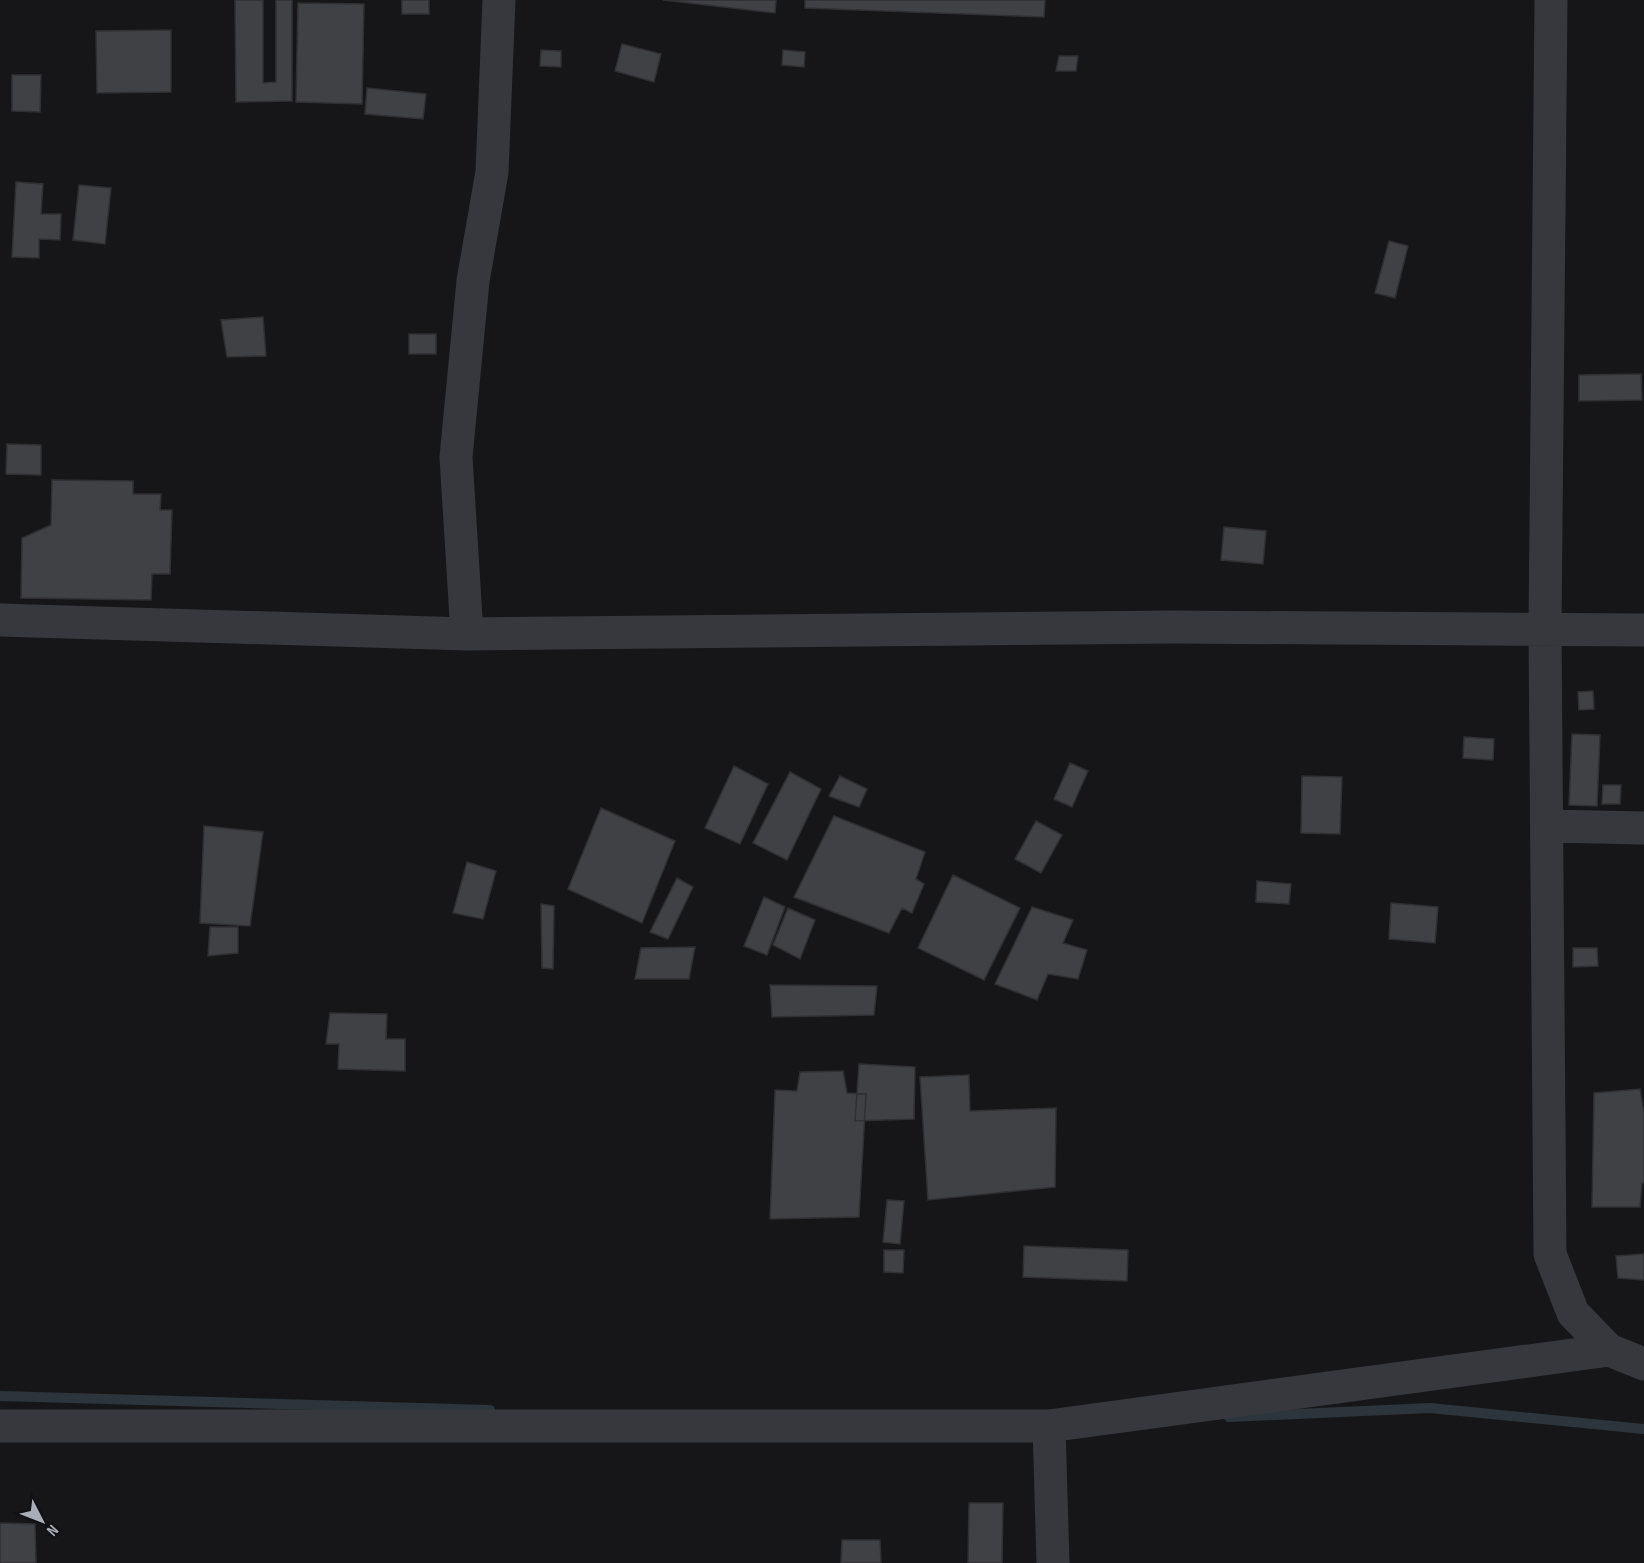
<svg xmlns="http://www.w3.org/2000/svg" width="1644" height="1563" viewBox="0 0 1644 1563" font-family="'Sofia Sans Condensed',sans-serif">
	<rect width="100%" height="100%" fill="#161618"/>
	<g fill="none" stroke-linecap="round" stroke-linejoin="round">
		<path stroke="#2c353c" stroke-width="10" d="M0 1396 490 1410
			M1229 1417 1430 1408 1644 1429"/>
	</g>
	<path fill="#404145" stroke="#303034" stroke-width="1.5" d="M235 0H263V83L276 82V0H292V101L236 102Z
		M402 0H429V14H402Z
		M663 0H776L775 13Z
		M805 0H1045L1044 17 805 8Z
		M298 3 364 4 362 104 296 102Z
		M171 30V92L97 93 96 31Z
		M622 44 661 54 654 82 615 71Z
		M541 50 561 51V67L540 66Z
		M783 50 805 52 804 67 782 65Z
		M1059 56H1078L1076 71H1056Z
		M12 75H41L40 112 12 111Z
		M367 88 426 94 423 119 365 114Z
		M16 182 43 184 41 214H61L60 240 39 239V258L12 257Z
		M79 185 111 188 105 244 73 240Z
		M1389 241 1408 246 1395 298 1375 293Z
		M263 317 266 356 227 357 221 320Z
		M409 334H436V354H409Z
		M1641 374 1642 400 1579 401V375Z
		M7 444 41 445V475L6 474Z
		M52 480 133 481V494H161L160 510H172L170 574H152L151 600 21 598 22 538 51 525Z
		M1224 527 1266 531 1263 564 1221 560Z
		M1593 691 1594 709 1579 710 1578 692Z
		M1572 734 1600 735 1597 806 1569 805Z
		M1464 737 1494 739 1493 760 1463 758Z
		M1070 763 1088 771 1072 807 1054 799Z
		M734 766 768 784 740 844 705 828Z
		M790 772 821 789 787 860 753 843Z
		M840 776 867 789 859 807 829 796Z
		M1302 776 1342 777 1340 834 1301 833Z
		M1603 785H1621L1620 804H1602Z
		M601 808 675 841 642 923 568 889Z
		M834 816 925 852 916 879 924 884 912 913 902 908 889 933 794 897Z
		M1036 821 1062 835 1041 873 1015 859Z
		M204 826 263 832 250 926 200 923Z
		M467 862 496 871 483 919 453 913Z
		M953 875 1020 908 984 980 918 948Z
		M677 878 693 887 668 939 650 932Z
		M1257 881 1291 884 1289 904 1256 902Z
		M764 897 785 907 767 955 744 946Z
		M1391 903 1438 907 1435 943 1389 939Z
		M541 904 554 906 553 969 542 968Z
		M1032 907 1073 920 1063 943 1087 950 1078 979 1048 974 1037 1000 995 984Z
		M788 908 815 920 800 959 773 945Z
		M210 927H238V953L208 956Z
		M695 947 689 979H635L641 948Z
		M1573 948H1597L1598 966 1573 967Z
		M770 985 877 986 874 1015 772 1017Z
		M330 1013 387 1014 386 1039H405V1071L338 1069 339 1044H326Z
		M859 1064 915 1067 914 1119 855 1121Z
		M843 1071 847 1093 866 1094 859 1217 770 1219 775 1090 797 1091 800 1072Z
		M969 1075 970 1111 1056 1108 1055 1187 928 1200 920 1077Z
		M1640 1089 1644 1113V1183H1642L1640 1207H1592L1594 1093Z
		M887 1200 904 1201 900 1244 883 1242Z
		M1024 1246 1128 1250 1127 1281 1023 1277Z
		M884 1250H904L903 1273 884 1272Z
		M1644 1254V1280L1618 1278 1616 1256Z
		M969 1503H1003L1002 1563H968Z
		M0 1523 35 1524 36 1563H0Z
		M842 1540H880L881 1563H841Z"/>
	<g fill="none" stroke-linecap="round" stroke-linejoin="round">
		<path stroke="#37383d" stroke-width="33" d="M1551 0 1545 629 1550 1254 1573 1313 1609 1350 1644 1364
			M0 620 467 634 1173 627 1644 630
			M467 634 456 457 473 281 492 172 499 0
			M1547 826 1644 828
			M0 1426H1049L1609 1350
			M1049 1426 1053 1563"/>
	</g>
	<g transform="translate(42 1521) rotate(132)" stroke="#111113" stroke-width="4.5" paint-order="stroke">
	<path d="M0-4.5L10 22L0 15L-10 22Z" fill="#a8adb8"/>
	<text y="-9" font-size="16" font-weight="bold" text-anchor="middle" fill="#a8adb8">N</text>
	</g>
</svg>
